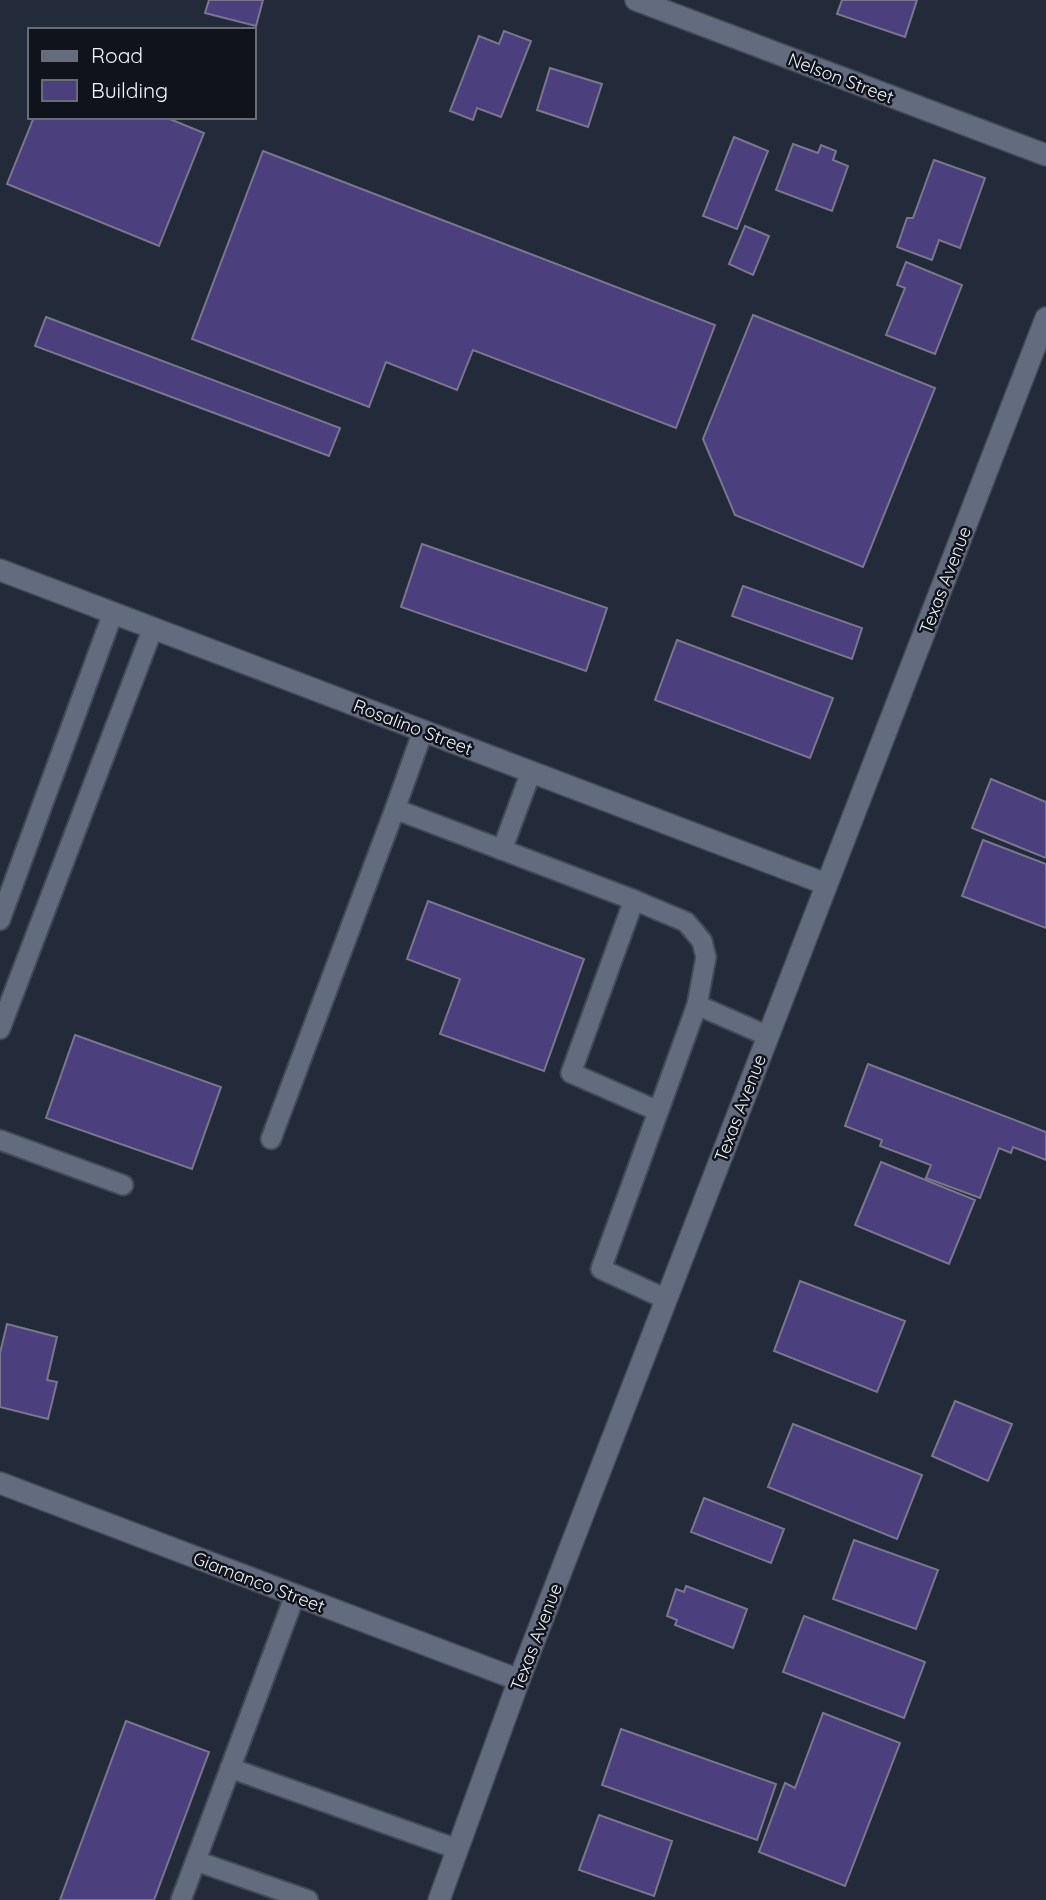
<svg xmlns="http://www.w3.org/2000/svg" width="1046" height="1900" viewBox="0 0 1046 1900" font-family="Quicksand,sans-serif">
	<rect width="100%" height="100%" fill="#232b3b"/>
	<path fill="#4b3f7e" stroke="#7a778d" stroke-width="2" d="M209 0H263L256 26 205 13Z
		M842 0H917L905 37 837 14Z
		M504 31 531 41 501 117 477 108 473 120 450 111 479 36 499 44Z
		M550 68 602 84 588 127 537 110Z
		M34 117H165L204 133 159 246 7 184Z
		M734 137 768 151 737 229 703 216Z
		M793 144 818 153 821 145 836 151 833 160 848 166 832 211 776 190Z
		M263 151 715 325 676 428 473 350 457 390 386 362 369 407 192 339Z
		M934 160 985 178 960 248 939 240 932 260 897 247 907 218H913Z
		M745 226 769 236 753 275 729 264Z
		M906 262 962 285 935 354 886 335 905 288 897 285Z
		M753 315 935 388 863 567 735 515 703 439Z
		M46 317 340 428 329 456 35 346Z
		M422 544 607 608 586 671 401 607Z
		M743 586 862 628 852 659 732 616Z
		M677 640 833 698 810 758 655 700Z
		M991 779 1046 802V858L972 828Z
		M983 840 1046 864V928L962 896Z
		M428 901 584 959 544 1071 440 1034 460 979 407 959Z
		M75 1035 221 1087 192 1169 46 1118Z
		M868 1064 1046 1132V1160L1013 1147 1011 1153 999 1148 980 1198 926 1178 931 1165 880 1146 882 1140 845 1126Z
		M881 1162 975 1200 949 1264 855 1225Z
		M800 1281 905 1321 877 1392 774 1351Z
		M7 1324 57 1337 47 1380 57 1382 48 1419 0 1407V1353Z
		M955 1401 1012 1424 988 1481 932 1456Z
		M793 1424 922 1475 897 1539 768 1487Z
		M704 1498 784 1529 771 1563 691 1532Z
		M854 1540 938 1570 916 1629 833 1599Z
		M686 1586 747 1609 733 1648 675 1625 677 1620 667 1616 676 1589 684 1592Z
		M804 1616 925 1662 904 1718 783 1672Z
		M823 1713 900 1743 845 1886 759 1852 785 1783 795 1788Z
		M126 1721 209 1752 154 1900H60Z
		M621 1729 776 1784 757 1840 602 1785Z
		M599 1815 672 1841 654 1896 579 1870Z"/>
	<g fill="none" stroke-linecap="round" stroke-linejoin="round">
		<defs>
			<path id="lane" d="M423 731 395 809 634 900 686 922 702 941 706 957 697 1005
				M502 850 531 772
				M634 900 571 1073 658 1111
				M0 920 113 613
				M0 1029 153 628
				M271 1139 395 809
				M0 1140 123 1185
				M666 1299 601 1269 697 1005 768 1036
				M230 1768 457 1849
				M196 1861 308 1900
				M181 1900 295 1595"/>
			<path id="street" d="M636 0 1046 155
				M0 570 826 884
				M0 1483 519 1680"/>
			<path id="secondary" d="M439 1900 519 1680 1046 318"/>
		</defs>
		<use href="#lane" stroke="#434957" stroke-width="23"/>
		<use href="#street" stroke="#434957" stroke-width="24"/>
		<use href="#secondary" stroke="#434957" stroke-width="24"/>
		<use href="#lane" stroke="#636c7f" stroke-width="19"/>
		<use href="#street" stroke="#636c7f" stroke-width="21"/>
		<use href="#secondary" stroke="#636c7f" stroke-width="21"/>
	</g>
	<g text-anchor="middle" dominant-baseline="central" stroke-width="5" stroke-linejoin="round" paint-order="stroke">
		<g font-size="18" fill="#f0f4fd" stroke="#10131b">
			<text transform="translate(841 78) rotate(21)">Nelson Street</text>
			<text transform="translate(945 580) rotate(-69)">Texas Avenue</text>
			<text transform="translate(413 727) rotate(21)">Rosalino Street</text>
			<text transform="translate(740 1108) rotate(-69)">Texas Avenue</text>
			<text transform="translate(259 1582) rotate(21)">Giamanco Street</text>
			<text transform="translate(536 1637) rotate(-69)">Texas Avenue</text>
		</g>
	</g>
	<rect x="28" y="28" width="228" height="91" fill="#10131b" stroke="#6a6d75" stroke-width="2"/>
	<rect x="42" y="51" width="35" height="10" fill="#636c7f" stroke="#6a6d75" stroke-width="2"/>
	<text x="91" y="63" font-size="21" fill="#f0f4fd">Road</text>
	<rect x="42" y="80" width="35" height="21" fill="#4b3f7e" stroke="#6a6d75" stroke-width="2"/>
	<text x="91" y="98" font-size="21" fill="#f0f4fd">Building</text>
</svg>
